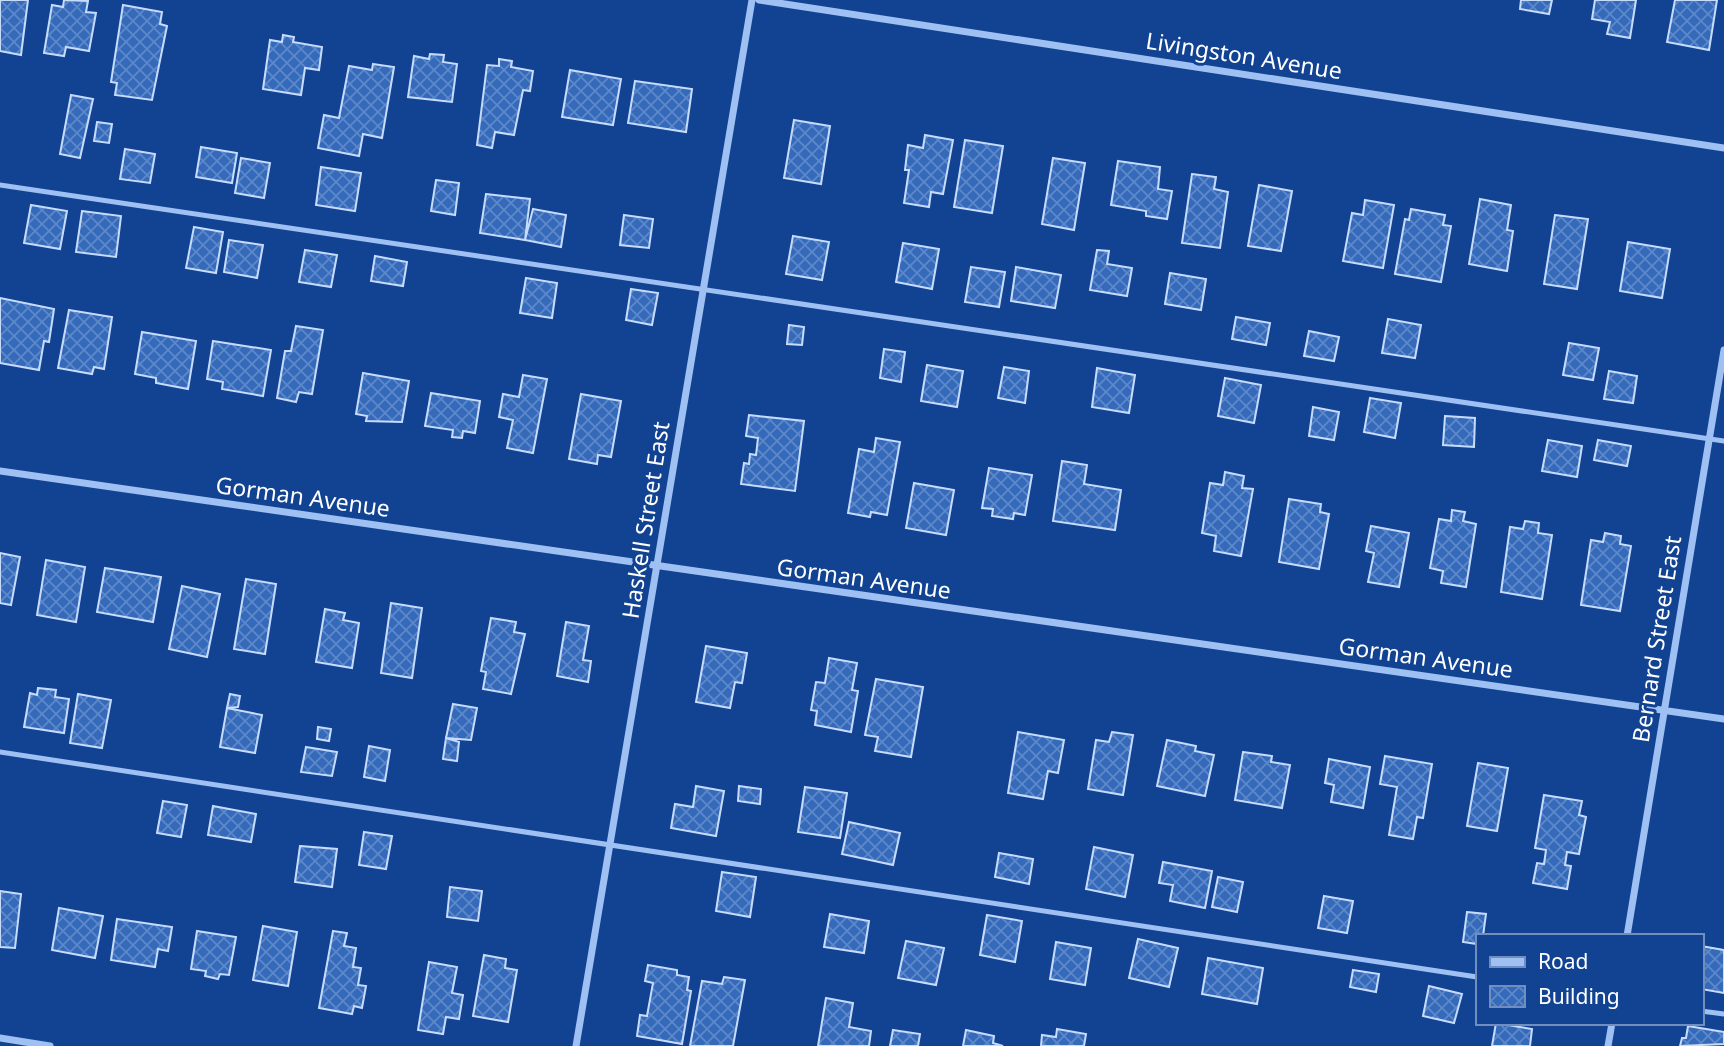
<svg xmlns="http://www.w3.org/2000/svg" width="1724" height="1046" viewBox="0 0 1724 1046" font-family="'Noto Sans',sans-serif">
	<defs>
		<pattern id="building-cross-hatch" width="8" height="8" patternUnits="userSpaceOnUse" patternTransform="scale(1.75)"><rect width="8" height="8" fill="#356abb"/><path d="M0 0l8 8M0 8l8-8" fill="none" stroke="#5d88c9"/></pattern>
	</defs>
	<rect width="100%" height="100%" fill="#124393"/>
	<path fill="url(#building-cross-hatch)" stroke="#c7dcfd" stroke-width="2" d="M0 0H28L21 55 0 51Z
		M64 0 88 1 86 12 96 13 89 51 66 47 64 56 44 53 52 5 63 7Z
		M1521 0H1552L1549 14 1520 9Z
		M1595 0H1636L1630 38 1607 34 1610 22 1592 19Z
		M1675 0H1717L1709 50 1667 42Z
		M123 5 162 12 160 24 167 26 152 100 115 95 117 83 111 82Z
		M283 35 294 37 293 42 322 47 319 70 305 68 301 95 263 89 270 40 282 42Z
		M430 54 444 55 443 62 457 64 452 102 408 97 414 56 429 59Z
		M499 59 512 61 511 67 533 71 530 91 523 90 514 135 495 132 492 148 477 145 487 65 499 66Z
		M373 64 394 67 382 138 363 134 359 156 318 148 324 115 339 118 349 66 372 70Z
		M570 70 621 79 613 125 562 117Z
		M635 81 692 89 686 132 628 123Z
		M71 95 93 99 80 158 60 154Z
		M794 120 830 126 821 184 784 178Z
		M97 122 112 124 109 143 94 141Z
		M925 135 953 140 943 194 931 192 929 207 904 203 909 170H905L908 145 923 148Z
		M965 140 1003 146 992 213 954 207Z
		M201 147 237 153 232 183 196 177Z
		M125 149 155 154 150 183 120 179Z
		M241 158 270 163 264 198 235 193Z
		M1053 158 1085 163 1074 230 1042 224Z
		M1118 161 1160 167 1158 189 1172 191 1167 219 1146 216V211L1111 205Z
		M321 167 361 173 355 211 316 205Z
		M1192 174 1216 177 1214 189 1228 192 1220 248 1182 243Z
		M436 180 459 183 455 215 431 211Z
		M1259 185 1292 191 1281 251 1248 246Z
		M486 194 530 199 525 240 480 233Z
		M1480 199 1511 205 1507 230 1513 231 1507 271 1469 264Z
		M1365 200 1394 205 1383 268 1343 261 1352 213 1363 215Z
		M31 205 67 211 60 249 24 243Z
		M533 209 566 215 561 247 525 240Z
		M1411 209 1445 215 1443 225 1451 226 1441 282 1395 274 1405 219 1409 220Z
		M82 211 121 216 116 257 76 252Z
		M624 215 653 219 649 248 620 245Z
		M1555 215 1588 219 1577 289 1544 284Z
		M194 227 223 232 216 273 186 268Z
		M793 236 829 242 822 280 786 274Z
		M229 240 263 245 257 278 224 272Z
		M1628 242 1670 249 1662 298 1620 291Z
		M903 243 939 249 932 289 896 282Z
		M305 250 337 255 331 287 299 282Z
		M1097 250 1109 251 1107 264 1132 268 1127 296 1090 290Z
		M375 256 407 262 403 286 371 281Z
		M971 267 1005 272 999 307 965 302Z
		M1016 267 1061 275 1055 308 1011 301Z
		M1170 273 1206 279 1201 310 1165 304Z
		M526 278 557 283 552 318 520 313Z
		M631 289 658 293 652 325 626 320Z
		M0 298 54 309 49 342 44 341 39 370 0 363Z
		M69 310 112 317 104 369 94 367 92 374 58 368Z
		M1236 317 1270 323 1266 345 1232 339Z
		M1388 319 1421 325 1415 358 1382 353Z
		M789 325 804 327 802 345 787 344Z
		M296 326 323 330 312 394 299 392 296 402 277 398 285 351H291Z
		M1309 331 1339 337 1334 361 1304 356Z
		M142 332 196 341 188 389 156 383V378L135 374Z
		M213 341 271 350 263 396 222 389 223 382 207 379Z
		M1569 343 1599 348 1593 380 1563 375Z
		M884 349 905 352 901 382 880 378Z
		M927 365 963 371 957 407 921 401Z
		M1004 367 1029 371 1025 403 998 398Z
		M1097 368 1135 375 1129 413 1092 407Z
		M1609 371 1637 376 1633 403 1604 399Z
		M363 373 409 381 402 422 366 421 367 416 356 414Z
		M523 375 547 379 533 453 507 448 513 420 499 417 503 394 519 397Z
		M1225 378 1261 385 1254 423 1218 416Z
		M431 393 480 401 475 433 463 431 462 438 452 437 453 430 425 426Z
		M581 394 621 401 611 457 598 455 597 464 569 459Z
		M1370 398 1401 403 1395 438 1364 432Z
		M1313 407 1339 412 1334 440 1309 436Z
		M749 415 804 421 795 491 741 484 744 463 749 464 750 454 756 455 758 438 746 436Z
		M1445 416 1475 418 1474 447 1443 445Z
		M876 438 900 442 887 515 871 512 870 517 848 513 859 449 874 452Z
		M1548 440 1582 446 1577 477 1542 471Z
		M1598 440 1631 446 1627 466 1594 460Z
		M1062 461 1087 465 1084 484 1121 490 1115 530 1053 521Z
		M989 468 1032 475 1025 515 1014 513 1013 519 992 516 993 509 982 508Z
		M1225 472 1244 476 1242 488 1253 489 1241 556 1214 551 1216 536 1202 533 1210 483 1223 485Z
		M914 483 954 490 946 535 906 528Z
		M1289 499 1321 504 1320 512 1329 514 1319 569 1279 562Z
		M1452 510 1465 512 1463 521 1476 524 1466 587 1441 583 1443 571 1430 568 1439 519 1451 521Z
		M1525 521 1539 523 1538 533 1552 535 1542 599 1501 592 1510 527 1523 529Z
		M1371 526 1409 533 1399 587 1368 582 1374 553 1366 551Z
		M1605 533 1621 536 1620 544 1631 546 1620 611 1581 605 1591 540 1603 542Z
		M0 553 20 557 11 605 0 603Z
		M46 560 85 567 76 622 37 615Z
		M105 568 161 577 153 622 97 612Z
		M246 579 276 584 265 654 234 649Z
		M182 586 220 594 207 657 169 649Z
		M391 603 422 608 412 678 381 673Z
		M325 609 345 613 343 620 359 623 352 668 316 662Z
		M491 618 516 622 514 632 525 634 511 694 483 689 486 672 481 671Z
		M566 622 589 626 583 660 591 661 588 682 557 676Z
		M706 646 747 653 742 683 735 682 730 708 696 702Z
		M829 658 857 663 852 690 858 691 851 732 815 725 817 711 811 710 816 682 825 683Z
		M876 679 923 687 911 757 875 751 878 737 865 735Z
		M38 688 56 690 55 697 69 699 64 733 24 727 30 693 37 695Z
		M78 694 111 700 102 748 70 743Z
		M230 694 240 696 238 707 227 708Z
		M453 704 477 708 471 740 446 738Z
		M227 708 262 715 255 753 220 747Z
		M318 727 331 729 329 741 317 739Z
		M1018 732 1064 740 1058 773 1048 771 1043 799 1008 793Z
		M1112 732 1133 735 1123 795 1088 789 1096 740 1109 742Z
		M446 738 459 742 457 761 443 759Z
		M1167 740 1196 746 1195 751 1214 755 1205 796 1157 786Z
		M369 746 390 750 385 781 364 777Z
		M306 747 337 752 332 776 301 772Z
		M1243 752 1272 756 1271 762 1290 765 1282 808 1235 800Z
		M1385 756 1432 764 1423 818 1417 817 1413 839 1389 835 1397 787 1380 784Z
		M1329 759 1370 767 1363 808 1331 802 1334 785 1325 783Z
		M1478 763 1508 768 1497 831 1467 826Z
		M696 786 724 791 716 836 671 828 675 804 693 807Z
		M739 786 761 789 760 804 738 801Z
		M805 787 847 793 840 838 798 832Z
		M1544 795 1582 801 1579 815 1586 817 1579 854 1567 852 1565 865 1571 866 1567 889 1533 883 1537 863 1544 864 1546 850 1535 848Z
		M163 801 187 805 181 837 157 833Z
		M213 806 256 814 251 842 208 835Z
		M849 822 900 833 893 865 842 854Z
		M364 832 392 836 386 869 359 865Z
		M300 846 337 849 332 887 295 882Z
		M1094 847 1133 855 1125 897 1086 889Z
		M999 853 1033 859 1029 884 995 877Z
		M1163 862 1212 871 1205 908 1170 901 1173 885 1159 883Z
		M722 872 756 877 750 917 716 911Z
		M1218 877 1243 882 1237 912 1212 907Z
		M450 887 482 891 478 921 447 917Z
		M0 891 21 894 15 948 0 947Z
		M1324 896 1353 901 1347 933 1318 928Z
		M59 908 103 916 95 958 52 950Z
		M1467 912 1486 914 1483 936H1477V944L1463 942Z
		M830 914 869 921 864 953 824 947Z
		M987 915 1022 921 1015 962 980 955Z
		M117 919 172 927 168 951 158 949 155 967 111 960Z
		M263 926 297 932 288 986 253 980Z
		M197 931 236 937 229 975 220 974 218 979 205 976 206 971 191 969Z
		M333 931 347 933 344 946 356 948 353 967 361 968 358 985 366 986 362 1008 354 1006 352 1014 319 1008Z
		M1138 939 1178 948 1169 987 1129 978Z
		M906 941 944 948 936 985 898 978Z
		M1056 942 1091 948 1085 985 1050 979Z
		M1701 946 1724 950V993L1701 989Z
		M484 955 506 959 505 968 517 970 508 1022 473 1016Z
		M1208 958 1263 968 1257 1004 1202 994Z
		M429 962 457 967 452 993 463 995 459 1019 446 1017 443 1034 418 1030Z
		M648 965 677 970V975L689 977 687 990 691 991 682 1044 637 1036 640 1015 647 1016 653 983 645 981Z
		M1353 970 1379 974 1376 992 1350 987Z
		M724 977 745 980 733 1046H690L702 981 722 984Z
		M1429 986 1462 994 1454 1023 1423 1016Z
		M826 998 853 1003 849 1027 871 1031 869 1046H818Z
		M1496 1023 1532 1029 1530 1046H1492Z
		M1688 1026 1724 1032V1044L1680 1046 1682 1038H1686Z
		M1057 1029 1086 1034 1084 1046H1041L1042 1035 1056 1037Z
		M893 1030 920 1034 918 1046H890Z
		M966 1030 994 1036 993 1043 1003 1046H963Z"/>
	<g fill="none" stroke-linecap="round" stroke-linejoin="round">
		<path stroke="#9fc0f3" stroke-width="5" d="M0 185 1724 441
			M0 752 1477 977
			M1701 1011 1724 1014"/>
		<path stroke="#9fc0f3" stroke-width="7" d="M759 0 1724 148
			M0 471 1724 719
			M1627 936 1724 350
			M0 1038 50 1046
			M576 1046 752 0
			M1608 1046 1612 1023"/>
	</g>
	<g text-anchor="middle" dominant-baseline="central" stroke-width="6" stroke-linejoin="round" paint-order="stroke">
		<g font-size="23" fill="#fff" stroke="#124393">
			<text transform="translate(1244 55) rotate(9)">Livingston Avenue</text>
			<text transform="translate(303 496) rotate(8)">Gorman Avenue</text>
			<text transform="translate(645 520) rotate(-81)">Haskell Street East</text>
			<text transform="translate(864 578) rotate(8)">Gorman Avenue</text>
			<text transform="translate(1656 639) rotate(-81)">Bernard Street East</text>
			<text transform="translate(1426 657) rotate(8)">Gorman Avenue</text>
		</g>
	</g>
	<rect x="1476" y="934" width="228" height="91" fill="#124393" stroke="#718ebe" stroke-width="2"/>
	<rect x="1490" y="957" width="35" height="10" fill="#9fc0f3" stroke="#718ebe" stroke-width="2"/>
	<text x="1538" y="969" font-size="21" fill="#ffffff">Road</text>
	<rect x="1490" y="986" width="35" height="21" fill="url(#building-cross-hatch)" stroke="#718ebe" stroke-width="2"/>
	<text x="1538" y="1004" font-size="21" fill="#ffffff">Building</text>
</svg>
